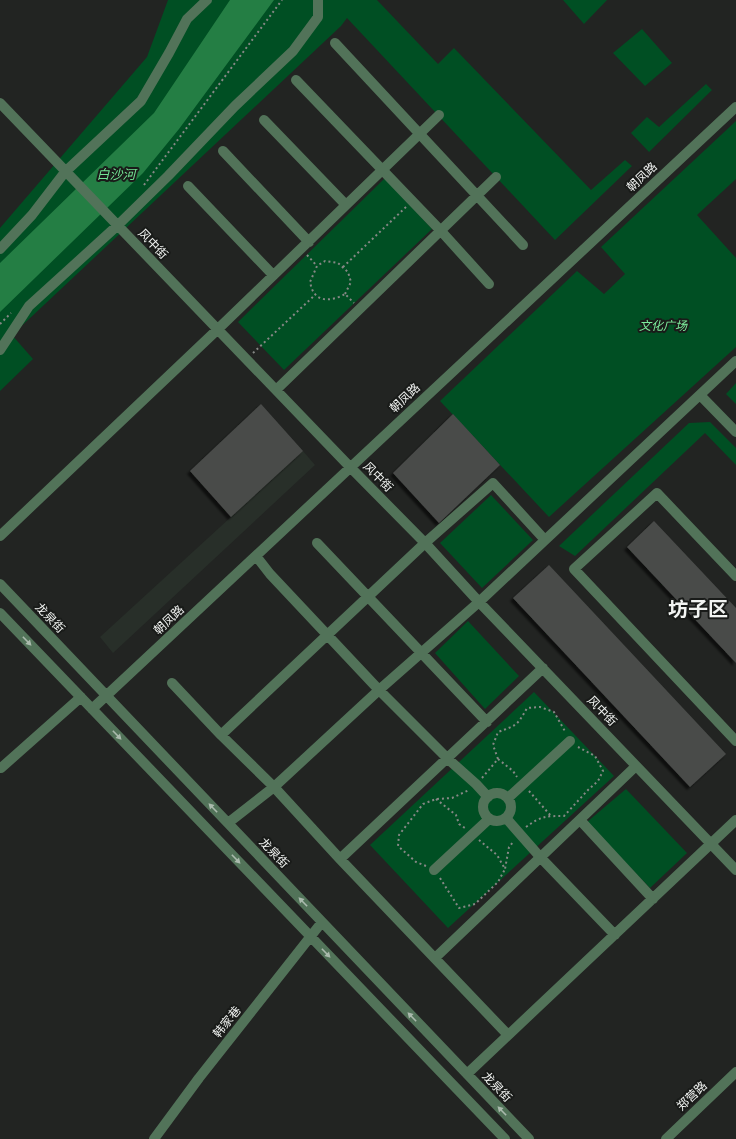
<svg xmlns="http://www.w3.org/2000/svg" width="736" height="1139" viewBox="0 0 736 1139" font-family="'Crimson Pro','Noto Sans SC',serif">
	<defs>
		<filter id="shadow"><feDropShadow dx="-3" dy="3" stdDeviation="1" flood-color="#0009"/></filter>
	</defs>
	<rect width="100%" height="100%" fill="#222422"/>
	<path fill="#282f29" d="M303 451 315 465 113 653 100 637Z"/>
	<path fill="#004f23" d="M168 0H377L438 64 454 48 591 190 625 160 632 166 555 240 347 18 341 26 12 335 33 359 0 391V228L147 57Z
		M563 0H607L584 24Z
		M642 29 672 63 645 86 613 53Z
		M706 84 712 90 649 152 631 133 647 117 659 127Z
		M736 121V179L697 215 736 258V347L549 517 440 401 577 271 604 294 625 274 601 247Z
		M385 178 432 229 284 370 238 322Z
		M736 383V404L726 394Z
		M710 422 736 448V465L705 433 575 556 559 546 689 423Z
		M491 495 533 540 482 588 440 543Z
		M468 621 519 676 485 709 435 653Z
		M534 692 614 776 448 928 370 845Z
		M626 789 687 853 650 888 587 822Z"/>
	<path fill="#247e44" d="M230 0H274L179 129 143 173 0 312V263L154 113Z"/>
	<path fill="#494b49" filter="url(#shadow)" d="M261 404 303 451 231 517 190 471Z
		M453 414 500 465 439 523 393 473Z
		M654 521 736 608V663L627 547Z
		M549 565 726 754 690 787 513 598Z"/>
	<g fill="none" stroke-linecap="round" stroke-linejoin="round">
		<path stroke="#868886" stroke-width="2" stroke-dasharray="2 3" stroke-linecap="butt" d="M144 185 282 0
			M307 255 317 266
			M343 267 406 207
			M345 294 351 282 348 272 338 263 325 261 317 266 310 282C311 286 312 291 315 294 322 303 337 299 345 294L354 303
			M0 324 11 313
			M253 353 315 295
			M498 759 513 771 517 777
			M482 778 498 759 493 745 498 732C517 725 517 726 527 708L540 707 554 712 566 733
			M529 791 551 816
			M436 799 456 815 459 824 465 828
			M526 827C541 816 546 816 564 816L588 790 598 781 603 771 595 756 578 747
			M479 840 497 855 505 869 509 847 514 841
			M426 866 416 862 398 846 399 835 423 804 436 799 452 798 469 790
			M440 878 459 908 475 904 498 882 505 869"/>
		<path stroke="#527359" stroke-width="10" d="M335 43 523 245
			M296 80 441 231 489 284
			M0 103 351 468 425 543 479 602 736 870
			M264 120 346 205
			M223 151 309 242
			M188 186 273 275
			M0 249 32 215 65 172 141 101 169 53 187 19 207 0
			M0 350 29 306 118 225 168 176 235 106 293 51 318 17V0
			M276 390 496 177
			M700 395 736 432
			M0 536 218 329 439 115
			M317 543 487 722
			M256 556 270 574 379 690 448 759 476 784 488 797
			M736 576 657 493 574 569 736 741
			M0 584 529 1139
			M0 613 505 1139
			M172 683 221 735 274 787 340 859 508 1035
			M92 709 736 107
			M221 735 425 543 493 483 545 540
			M0 768H1L81 697
			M483 807a14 14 0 1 1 28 0a14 14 0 1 1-28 0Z
			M508 798 570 741
			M506 818 541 858 615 935
			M580 820 653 899
			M228 823 274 787 379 690 479 602 736 361
			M340 859 543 668
			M434 870 489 819
			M435 958 636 766
			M467 1074 736 820
			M154 1139 199 1078 322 922
			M666 1139 736 1072"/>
	</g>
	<defs><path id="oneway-solid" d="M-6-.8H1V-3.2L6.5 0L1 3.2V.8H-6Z"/></defs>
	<g fill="#aabaad">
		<use href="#oneway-solid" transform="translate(27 641) rotate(46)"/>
		<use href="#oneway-solid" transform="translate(117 735) rotate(46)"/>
		<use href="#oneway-solid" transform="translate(213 808) rotate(-134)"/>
		<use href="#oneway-solid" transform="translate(236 859) rotate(46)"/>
		<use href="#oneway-solid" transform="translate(303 902) rotate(-134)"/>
		<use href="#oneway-solid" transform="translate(326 953) rotate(46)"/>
		<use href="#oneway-solid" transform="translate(412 1017) rotate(-134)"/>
		<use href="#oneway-solid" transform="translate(502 1111) rotate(-134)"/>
	</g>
	<g text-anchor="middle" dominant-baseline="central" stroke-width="4" stroke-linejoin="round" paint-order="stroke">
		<g font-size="12" fill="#f2f4f2" stroke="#191b19">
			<text transform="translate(642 177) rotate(-43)">朝凤路</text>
			<text transform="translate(153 244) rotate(46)">风中街</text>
			<text transform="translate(405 398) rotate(-43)">朝凤路</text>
			<text transform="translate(378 477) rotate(45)">风中街</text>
			<text transform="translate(50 618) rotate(46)">龙泉街</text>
			<text transform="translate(169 620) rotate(-43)">朝凤路</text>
			<text transform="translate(602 711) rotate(46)">风中街</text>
			<text transform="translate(274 853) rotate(46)">龙泉街</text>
			<text transform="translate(227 1022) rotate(-51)">韩家巷</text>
			<text transform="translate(497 1087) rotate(46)">龙泉街</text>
			<text transform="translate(692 1096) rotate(-43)">郑营路</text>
		</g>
		<g font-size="12" font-style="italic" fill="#7cec9c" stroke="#191b19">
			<text x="663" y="326">文化广场</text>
		</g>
		<g font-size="13" font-style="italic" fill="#72e393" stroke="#191b19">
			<text x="116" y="174">白沙河</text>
		</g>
		<g font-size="20" font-weight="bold" fill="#f2f4f2" stroke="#191b19">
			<text x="698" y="609">坊子区</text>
		</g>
	</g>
</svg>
